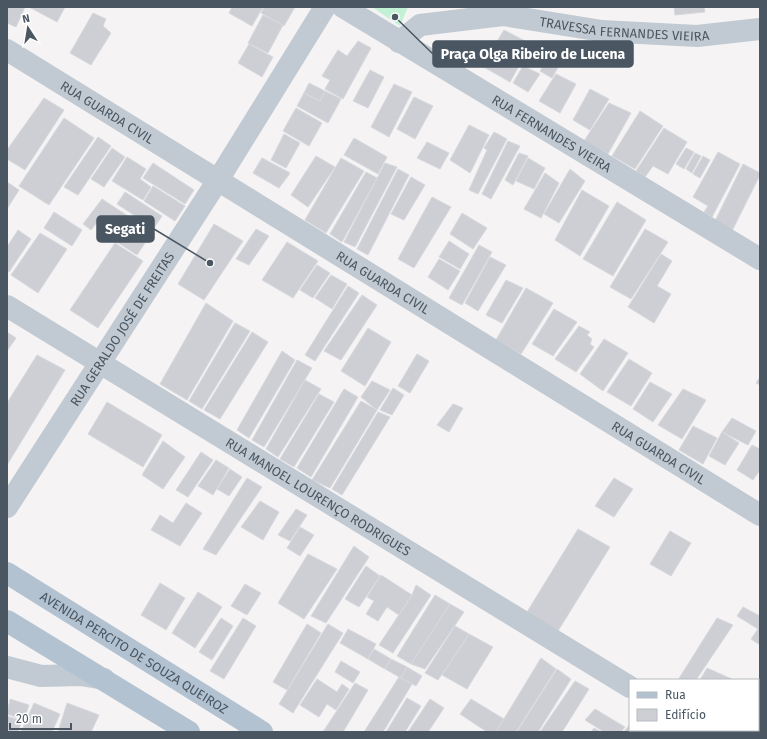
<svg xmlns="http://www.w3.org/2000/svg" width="767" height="739" viewBox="0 0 767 739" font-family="'Fira Sans',sans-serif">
	<rect width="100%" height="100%" fill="#f5f3f3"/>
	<path fill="#c3f1d5" d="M372 7H408L400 26Z"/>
	<path fill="#cdcfd5" stroke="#d7d9de" d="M7 7H25L16 27 7 23Z
		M29 7H65L57 22Z
		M232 7H263L252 26 229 13Z
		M264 7H295L284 26 261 13Z
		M674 7H704L705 12 675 15Z
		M93 13 106 19 103 26 111 33 91 65 70 53Z
		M263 15 283 25 268 53 248 43Z
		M504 30 531 44 510 82 482 66Z
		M358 41 371 48 343 99 325 89 330 80 322 76 338 50 347 56Z
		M249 44 273 57 262 77 238 63Z
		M553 51 565 55 552 78 540 71Z
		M523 66 540 74 528 92 513 83Z
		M370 70 384 77 368 108 353 101Z
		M556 74 576 84 560 113 539 101Z
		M309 83 325 91 320 101 304 93Z
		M394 84 412 92 389 137 371 127Z
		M590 89 609 99 590 130 573 120Z
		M325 91 341 99 328 123 297 106 304 93 320 101Z
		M414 97 433 106 415 139 397 129Z
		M44 98 64 110 25 170 7 159V150Z
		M609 103 631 113 608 154 584 141Z
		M296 108 322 123 309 146 283 131Z
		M640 111 663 126 635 169 612 156Z
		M64 118 94 138 49 205 19 186Z
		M469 125 489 135 470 173 450 160Z
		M664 128 687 142 668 174 653 166 645 177 636 171Z
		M494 132 507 139 478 194 469 190 487 150 484 148Z
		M284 134 300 143 286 168 271 160Z
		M98 137 111 146 78 195 64 187Z
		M354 138 387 157 378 174 344 155Z
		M508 141 520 146 491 199 482 194Z
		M427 142 449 153 440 169 417 158Z
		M112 148 125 157 104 187 91 179Z
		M686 148 694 152 684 169 676 164Z
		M718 152 740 164 712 217 704 212 708 206 693 197Z
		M519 153 528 156 513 185 505 180Z
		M695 153 701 156 692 173 686 169Z
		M316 156 335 167 308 207 291 195Z
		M703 156 710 160 700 178 693 174Z
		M127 157 146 169 140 179 151 187 143 200 112 181Z
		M262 158 290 173 279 188 253 173Z
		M262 158 290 173 279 188 253 173Z
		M341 158 364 171 326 233 305 220Z
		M528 158 545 168 534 189 516 181Z
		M153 163 194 190 185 204 143 178Z
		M385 163 397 167 355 247 344 242Z
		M743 164 760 173V175L732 231 715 221Z
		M398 169 409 175 368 255 357 249Z
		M570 169 585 181 559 223 544 214Z
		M366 172 377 178 342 242 330 234Z
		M545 173 559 183 541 218 524 209Z
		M411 177 425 185 404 220 391 214Z
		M7 182 19 190 7 209Z
		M153 186 185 206 175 221 144 201Z
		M582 190 609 206 580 256 555 240Z
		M125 192 162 216 154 228 117 204Z
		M432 197 451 207 414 268 398 259Z
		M102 199 143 226 136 237 102 216 91 230 83 224Z
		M617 202 646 220 613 276 583 259Z
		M54 212 82 230 72 246 44 228Z
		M462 213 487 228 473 249 450 234Z
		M113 223 145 243 137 255 106 235Z
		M214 224 243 241 204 300 178 284Z
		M256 229 269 236 249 265 236 259Z
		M645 229 668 242 631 299 610 287Z
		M18 230 31 239 9 272 7 271V247Z
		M40 233 67 249 38 293 11 275Z
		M449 241 469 254 460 269 439 257Z
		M287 242 318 261 293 298 262 280Z
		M115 243 143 261 98 328 70 310Z
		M479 245 492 252 462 305 449 298Z
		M661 254 672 261 657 286 671 294 654 323 628 307Z
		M490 257 506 265 478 311 465 303Z
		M439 259 460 271 448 290 428 277Z
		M317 265 330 273 313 298 300 290Z
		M331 275 347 284 332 309 315 298Z
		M506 280 523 288 502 323 486 315Z
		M348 286 359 293 315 361 305 355Z
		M526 288 553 303 521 354 496 340Z
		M362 295 377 305 341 360 324 351Z
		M206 303 233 321 187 400 160 384Z
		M554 309 577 322 553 356 532 344Z
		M235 323 250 331 202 409 189 401Z
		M579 326 590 332 587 335 592 339 590 344 594 347 576 372 555 359Z
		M368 328 391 342 365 386 341 371Z
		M7 332 16 338 7 351Z
		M252 332 268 342 220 419 204 410Z
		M604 339 628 353 603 391 580 374Z
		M282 351 295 360 249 438 237 430Z
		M417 354 429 361 410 393 398 386Z
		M37 355 65 370 7 465V403Z
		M629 359 652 373 631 406 607 392Z
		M297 360 312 368 264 447 252 440Z
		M760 377V385L756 383Z
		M305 380 321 389 278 457 266 449Z
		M372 381 390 390 377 410 361 397Z
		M650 382 672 394 653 422 633 409Z
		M393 388 404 395 392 415 380 410Z
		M344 389 358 397 311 477 297 468Z
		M683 389 706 400 682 439 658 425Z
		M319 394 334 402 294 467 280 459Z
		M361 401 377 410 330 488 312 480Z
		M107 402 162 435 143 467 88 434Z
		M453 404 463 408 449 432 437 425Z
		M378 412 390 417 342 495 332 489Z
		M732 418 756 431 748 445 722 432Z
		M693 426 717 438 703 464 679 450Z
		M722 432 739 443 725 465 709 456Z
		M163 441 185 457 163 489 142 475Z
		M752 445 760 449V470L753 480 737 470Z
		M201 452 213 460 188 497 176 490Z
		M216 460 229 468 213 495 198 486Z
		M230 469 242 477 229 496 217 489Z
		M247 478 262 487 216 555 203 549Z
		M614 478 633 489 614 517 595 506Z
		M260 501 279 512 263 540 241 527Z
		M186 503 202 513 180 546 151 530 160 515 173 523Z
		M296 509 307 515 290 541 278 535Z
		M300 527 314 535 300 556 287 548Z
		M578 529 610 547 558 631 527 612Z
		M670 531 691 543 671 576 650 564Z
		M354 546 369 557 326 623 311 616Z
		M308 554 337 569 304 619 278 603Z
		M366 566 380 576 359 607 345 599Z
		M381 575 412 595 399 615 387 607 378 621 366 614 374 601 367 597Z
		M160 583 185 598 166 630 141 615Z
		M245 584 261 593 247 615 231 606Z
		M416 585 431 595 393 653 379 645 412 595Z
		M198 592 222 607 195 648 172 633Z
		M435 595 450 604 411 664 397 656Z
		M450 604 464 612 425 669 411 664Z
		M743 607 760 616V645L751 639 758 629 737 616Z
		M221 618 233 626 212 660 199 652Z
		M243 618 256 626 224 679 210 671Z
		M717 618 733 625 696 680H678Z
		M307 624 321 633 287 690 273 682Z
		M328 624 343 633 293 713 279 704Z
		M455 626 469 634 438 680 425 673Z
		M348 629 376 644 368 659 340 643Z
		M469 634 493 647 467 689 442 675Z
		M374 649 391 659 385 669 368 659Z
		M541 658 556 669 516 732H496Z
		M391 659 407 667 401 678 385 669Z
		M341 661 360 672 353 683 335 672Z
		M407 667 422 676 416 686 401 678Z
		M707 668 734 680H700Z
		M557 669 571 679 538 732H517Z
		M399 677 412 684 383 732H364Z
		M317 679 337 692 342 684 349 689 336 710 327 704 319 717 300 705Z
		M575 681 589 689 562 732H540Z
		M355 683 368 690 343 732H323Z
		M760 690V719L758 723V694Z
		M407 698 421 706 405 732H386Z
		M10 699 29 705 24 720 7 714Z
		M430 699 444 708 428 732H408Z
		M471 699 504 719 496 732H487L460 714Z
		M34 703 60 714 52 732H21Z
		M67 703 99 715 91 732H58Z
		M595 709 625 727 621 732H604L585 720Z
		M7 716 22 721 18 732H7Z
		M630 724V730H649L645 732H624Z
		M594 728 601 732H591Z
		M738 730H754L753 732H737Z"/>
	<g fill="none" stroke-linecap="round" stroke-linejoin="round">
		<g stroke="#c1cad2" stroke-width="22">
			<path id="s1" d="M343 7 760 259"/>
			<path id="s2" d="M399 42 420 25 503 15 602 31 697 36 760 29"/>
			<path id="s3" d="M7 50 760 515"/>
			<path id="s4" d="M7 306 630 687"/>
			<path id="s5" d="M7 507 218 180 325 7"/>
			<path d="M7 667 41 676 81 675 104 679"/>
			<path d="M702 730 705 732"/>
		</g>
		<g stroke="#b3c2d1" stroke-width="22">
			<path id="s6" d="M7 573 262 732"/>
			<path d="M7 621 189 732"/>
		</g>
	</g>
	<g text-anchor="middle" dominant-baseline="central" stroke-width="3" stroke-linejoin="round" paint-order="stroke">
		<g font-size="13" fill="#4a5661" stroke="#fff">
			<text stroke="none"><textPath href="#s2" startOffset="233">TRAVESSA FERNANDES VIEIRA</textPath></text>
			<text stroke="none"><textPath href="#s3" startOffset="118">RUA GUARDA CIVIL</textPath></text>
			<text stroke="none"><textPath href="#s1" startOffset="244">RUA FERNANDES VIEIRA</textPath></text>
			<text stroke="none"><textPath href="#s3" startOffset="442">RUA GUARDA CIVIL</textPath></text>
			<text stroke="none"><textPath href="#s5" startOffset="212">RUA GERALDO JOSÉ DE FREITAS</textPath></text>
			<text stroke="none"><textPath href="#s3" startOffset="766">RUA GUARDA CIVIL</textPath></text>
			<text stroke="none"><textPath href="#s4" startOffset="365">RUA MANOEL LOURENÇO RODRIGUES</textPath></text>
			<text stroke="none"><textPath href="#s6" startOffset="150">AVENIDA PERCITO DE SOUZA QUEIROZ</textPath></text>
		</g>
	</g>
	<path fill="none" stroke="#4a5661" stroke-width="1.5" d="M395 17L433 54M210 263L154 229"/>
	<g fill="#4a5661" stroke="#fff" stroke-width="1.5">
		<circle cx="395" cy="17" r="4"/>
		<circle cx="210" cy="263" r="4"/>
	</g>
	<g fill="#4a5661" stroke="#4a5661" stroke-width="1.5">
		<rect x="433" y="41" width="200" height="26" rx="4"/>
		<rect x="97" y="216" width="57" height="26" rx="4"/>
	</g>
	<g font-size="14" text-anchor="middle" font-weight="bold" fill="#fff">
		<text x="533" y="59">Praça Olga Ribeiro de Lucena</text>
		<text x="125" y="234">Segati</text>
	</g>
	<rect width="767" height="739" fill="none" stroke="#4a5661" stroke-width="16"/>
	<rect x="629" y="679" width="130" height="52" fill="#ffffff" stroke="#b7bbc0"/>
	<rect x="637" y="692" width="20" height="6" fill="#b3c2d1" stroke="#b7bbc0"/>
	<text x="665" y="699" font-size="12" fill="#4a5661">Rua</text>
	<rect x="637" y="709" width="20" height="12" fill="#cdcfd5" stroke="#b7bbc0"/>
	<text x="665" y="719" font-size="12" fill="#4a5661">Edifício</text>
	<g transform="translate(28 28) rotate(348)" stroke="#ffffff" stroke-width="3" paint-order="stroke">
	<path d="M0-3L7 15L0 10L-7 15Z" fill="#4a5661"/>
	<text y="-6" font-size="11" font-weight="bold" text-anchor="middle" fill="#4a5661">N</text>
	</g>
	<path d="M10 723v6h61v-6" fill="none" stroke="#4a5661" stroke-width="2"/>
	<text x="16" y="723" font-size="12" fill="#4a5661" stroke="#ffffff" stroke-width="3" paint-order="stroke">20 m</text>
</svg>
